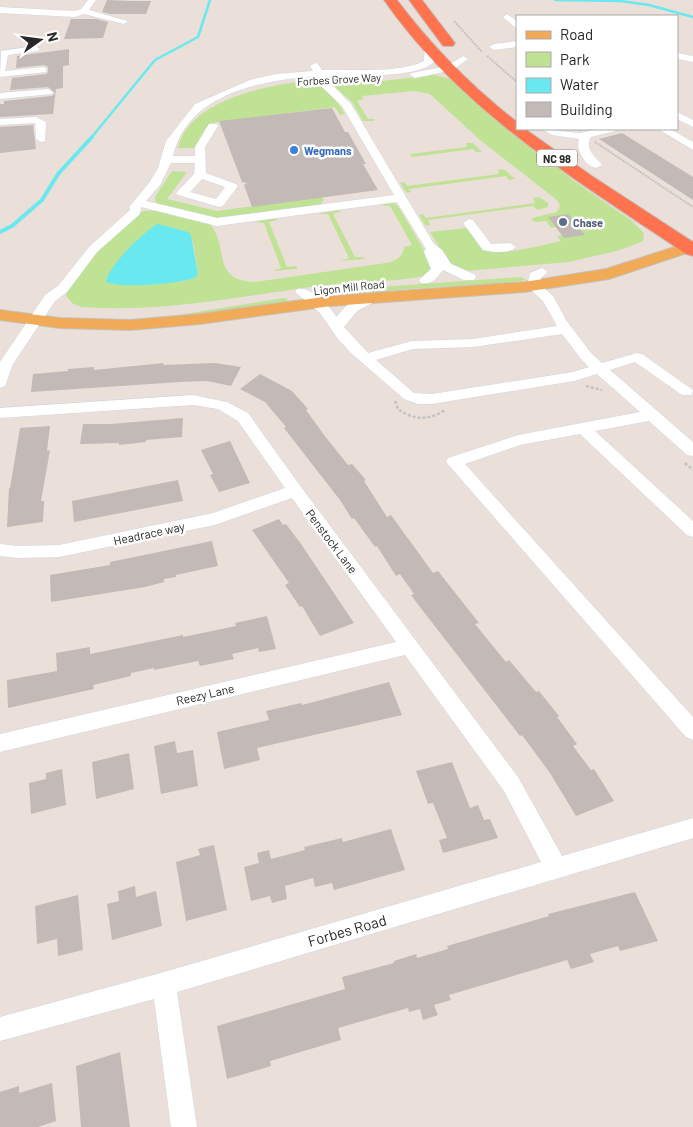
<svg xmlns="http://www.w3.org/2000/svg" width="693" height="1127" viewBox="0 0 693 1127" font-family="Barlow,sans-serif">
	<rect width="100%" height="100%" fill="#ebdfd9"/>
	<path fill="#c0e294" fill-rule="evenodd" d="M435 75 451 79 574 181 632 221 644 233 643 241 620 250 569 262 466 271 452 268 430 232 466 228C474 233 475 245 483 249 497 258 546 244 561 241L557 236 562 235 556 227 551 228 546 221 536 222 532 220V218L557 212 560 205 557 200 480 140 430 94 414 91 362 96 363 99 357 101 368 119H375L373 121H363L352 102 333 85 336 82 344 80 382 81Z
		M307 81C321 82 339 102 345 114L340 115 335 107 211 123 205 129 196 148H178C189 100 267 85 307 81Z
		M466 143H473L482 152H476L473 149 412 157 410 154 467 147Z
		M501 169 505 170 515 179 509 180 506 176 409 189 411 192 407 193 400 183 404 182 407 186 499 174 498 170Z
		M172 171 187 172 167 199 217 211 322 197 324 201 321 202 323 206 220 219 156 203 155 197Z
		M539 197 548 203V207L538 210 533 206 428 220 430 224 429 226 425 225 419 215 423 214 426 218 535 203 533 198Z
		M393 203 398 206 434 267 425 276C393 282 359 281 327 285 245 295 164 313 81 307L72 303 66 296C69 271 121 229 140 212 156 207 193 218 210 224 230 248 210 280 255 282L386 263C396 261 403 257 404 247L412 245 390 206 380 205ZM155 226 193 242 198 273 196 277 183 281 131 285 122 256Z
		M339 210 342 211 333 214 355 257H363L365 259 340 261 349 258 328 214H318Z
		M275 218 277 220 269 222 287 267 296 266 298 268 296 269 272 271 281 268 264 223 254 222Z
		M521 277 526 280 505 283 409 289 323 297 320 295 330 292 379 287Z
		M284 298 287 299 288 302 172 318V316Z"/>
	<path fill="#69e9ef" d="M158 224 188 232 191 235 198 274 196 277C182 284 119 289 106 282 107 267 145 230 158 224Z"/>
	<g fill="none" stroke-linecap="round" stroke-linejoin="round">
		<path stroke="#69e9ef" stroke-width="2.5" d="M555 0 621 1 649 5 693 17
			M91 138 155 60 198 37 210 0"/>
		<path stroke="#69e9ef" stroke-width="4" d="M0 232 12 226 42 200 58 174 92 137"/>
	</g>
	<path fill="#c3b9b6" d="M107 0 131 1H151L146 14H110L102 12Z
		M71 19H96L108 22 103 38 64 39Z
		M69 49V65L63 66V88L56 89 53 114 0 117V104H4V101L52 96 55 93 48 87 10 90 12 78 46 74 48 72V67L44 65 16 68 17 56Z
		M332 108 345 132H348L366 164H363L378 190 252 207 244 185 247 183 242 182 219 121Z
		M33 125 36 149 0 153V127Z
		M622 133 693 177V200L599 139Z
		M568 214 585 235 564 238 548 217Z
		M164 363 163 365 215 363 241 367 231 386 207 381 180 382 31 392 33 374 68 371V369L94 367V370Z
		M260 374 292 391 308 409 306 410 324 435 348 465 352 464 366 480 364 481 387 517 391 515 433 573 438 571 479 623 475 624 506 662 509 660 536 692 539 691 559 716 557 717 577 744 573 746 591 770 594 769 614 801 576 816 550 773 522 735 520 736 420 607 411 595 414 594 400 574 396 576 377 546 375 547 354 518 352 519 340 500 284 428 286 427 265 402 240 389Z
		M183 418 182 437 146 440V442L119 445V443L80 444 83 424H110Z
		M50 426 47 451 50 450 41 501H44L43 522 7 527 9 488H10L20 428Z
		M230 441 250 483 219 492 210 475 213 474 201 450Z
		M178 480 183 501 74 522 72 501Z
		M279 519 283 525 286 524 301 544 354 623 320 636 302 606 300 607 285 585 289 583 252 530Z
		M212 541 218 566 176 575V577L164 579V582L145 587 51 602 50 575 110 565V562Z
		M267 616 276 649 259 652 258 648 232 654 234 659 200 666 198 661 154 670V668L131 673V676L93 685 94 689 8 708 7 680 57 671 56 653 90 647V654L183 635V637L236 626 235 623Z
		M389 682 402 715 257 748 260 760 224 769 217 732 269 720 266 711 301 703 302 705Z
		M175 741 177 753 193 750 198 786 161 794 154 746Z
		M129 753 134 789 96 799 92 762Z
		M452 762 470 808 478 805 484 820 490 819 498 838 443 853 439 840 447 838 433 803 428 804 416 771Z
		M62 769 66 805 31 814 29 783 46 779V773Z
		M391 829 405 870 334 890 332 883 315 887 313 878 285 886 287 899 272 903 270 896 251 901 244 867 259 863 257 853 269 850 271 859 305 850 304 847 342 838 343 842Z
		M214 845 227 910 186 921 176 862 200 855 198 849Z
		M135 886 136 897 156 891 162 926 112 940 107 904 119 901 118 891Z
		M635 892 658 941 620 951 618 946 590 954 594 962 571 969 567 960 449 995 451 1000 434 1005 438 1015 423 1020 420 1009 409 1012 408 1008 338 1028 341 1040 270 1061 271 1066 227 1079 217 1026 345 989 342 977 394 963V961L416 954 417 958 448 949 447 946 549 916 548 914Z
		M78 895 83 950 58 956 57 939 37 944 35 906Z
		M120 1052 130 1127H81L76 1066Z
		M52 1083 56 1121 38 1127H0V1092L19 1086V1093Z"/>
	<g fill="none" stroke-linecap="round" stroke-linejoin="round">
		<defs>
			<path id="minor" d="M88 0H96L89 10 128 21 124 24 84 14 75 17 0 13V7L74 11 81 9Z
				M507 14 517 21V29L503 17Z
				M517 41V47L494 50 489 47 494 44Z
				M430 43 435 46 434 62C417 79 350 75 325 76L329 82 351 104 434 244 442 250 451 264 474 274 476 277 474 280H464L443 270C437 278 432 285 421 283L419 280 431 269 424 252 426 249 397 202 217 226 141 207 140 214 97 252 67 292 55 301 13 364 5 386 0 388V362L45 295 58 286 89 247 130 210 129 207 149 183 158 168 166 141 195 104 250 80 276 74 313 71 310 66 315 63 318 64 322 70C352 69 398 74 424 61L425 46ZM316 76 321 86 342 106 394 195 217 218 146 201 160 185 171 163H195L194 174 176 193 178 195 219 207 223 206 238 186 236 184 206 173 205 147 218 126 217 124H209L195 147V156H173C188 93 260 81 316 76ZM202 179 225 187 216 199 190 192Z
				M35 46 40 49 38 51 8 55 5 71 43 67 46 68V72L0 77 1 51Z
				M677 53 693 56V62L677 59Z
				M463 56 468 59 453 70 415 78 410 75 412 73 447 66Z
				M48 89 53 92 52 94 0 99V93Z
				M677 112 693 120V127L677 119Z
				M36 117 46 122 45 141 41 142 36 139 35 123 0 125V119Z
				M542 129 579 133 600 129H616L615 131 591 137C584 150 595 156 602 165L596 168C585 166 575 149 579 139L552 135Z
				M658 129H670L693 142V150Z
				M469 219 473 220 491 244 510 243 516 247C509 254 492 252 483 250L463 223Z
				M542 268 548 272 541 278V285L553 296 566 320 591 353 602 363 637 353 642 354 693 390 692 395H682L635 362 610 370 693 442V456L687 455 649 421 595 431 693 521V537L687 535 580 434 520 445 465 464 693 717V740L686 737 446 462 448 458 518 435 640 412 597 374 574 381 432 404H418L404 399 351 353 338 339 320 313 295 292 297 289C312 286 329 306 337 317 345 305 362 290 378 294L380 297 378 300 357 311 344 327 368 353 412 341 473 339 557 326 543 301 527 286 530 273ZM562 334 581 359 589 367 573 372 432 394 414 393 376 360 413 349 473 347Z
				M193 395 227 402 248 413 301 487 518 777 562 856 693 818V838L177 992 197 1127H171L154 999 0 1041V1017L164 972 541 862 504 791 405 655 0 752V734L396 642 292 498 215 525 59 557 18 558 0 556V544L18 546 59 545 213 513 285 488 238 421 218 409 193 405 0 418V408Z"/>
			<path id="major" d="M693 241V251L609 279 524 292 331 306 200 324 130 330 60 328 0 320V310L60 318 130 320 200 314 331 296 524 282 606 269Z"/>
			<path id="highway" d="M384 0H397C431 45 472 87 517 122V129H525L592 176 693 242V256L686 254C576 180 461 111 384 0Z
				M409 0H422L455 43 453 46H443Z"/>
		</defs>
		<use href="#minor" stroke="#ced6e1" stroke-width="1"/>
		<use href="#major" stroke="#c3c3c3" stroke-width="2"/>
		<use href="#highway" stroke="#c3c3c3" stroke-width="2"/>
		<path stroke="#c3c3c3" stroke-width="2" stroke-dasharray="2 1" stroke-linecap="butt" d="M454 21 482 52
			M487 56 517 82
			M595 142 693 207"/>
		<path stroke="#c3c3c3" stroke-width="2.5" stroke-dasharray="3 2" stroke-linecap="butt" d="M586 386 602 390
			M395 401 398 409C413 420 429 421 445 410
			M685 463 693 470"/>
		<use href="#minor" fill="#fff" fill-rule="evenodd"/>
		<use href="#major" fill="#f1aa57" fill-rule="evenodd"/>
		<use href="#highway" fill="#ff744f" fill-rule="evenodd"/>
	</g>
	<circle fill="#3f7fe0" stroke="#fff" stroke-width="2" cx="294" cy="150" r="5"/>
	<circle fill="#5c6f8a" stroke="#fff" stroke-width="2" cx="563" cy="222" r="5"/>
	<g text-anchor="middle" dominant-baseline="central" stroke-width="5" stroke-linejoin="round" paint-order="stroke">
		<g font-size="11" fill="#282828" stroke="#fff">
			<text transform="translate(339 79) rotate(-3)">Forbes Grove Way</text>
			<text transform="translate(349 287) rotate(-6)">Ligon Mill Road</text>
		</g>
		<g font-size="11" font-weight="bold" fill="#366cbe" stroke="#fff" text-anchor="start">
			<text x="304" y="150">Wegmans</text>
		</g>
		<rect fill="#fff" stroke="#686868" stroke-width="1" x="537" y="149.5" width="40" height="17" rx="4"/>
		<g font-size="11" font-weight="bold" fill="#282828">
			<text x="557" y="158">NC 98</text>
		</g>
		<g font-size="11" font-weight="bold" fill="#4e5e75" stroke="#fff" text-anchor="start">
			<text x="573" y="222">Chase</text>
		</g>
		<g font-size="12" fill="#282828" stroke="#fff">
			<text transform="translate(149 533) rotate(-12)">Headrace way</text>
			<text transform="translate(332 541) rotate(53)">Penstock Lane</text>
			<text transform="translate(205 694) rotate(-13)">Reezy Lane</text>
		</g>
		<g font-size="15" fill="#282828" stroke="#fff">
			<text transform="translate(347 930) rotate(-16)">Forbes Road</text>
		</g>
	</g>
	<rect x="516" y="15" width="162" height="115" fill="#ffffff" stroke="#a9a9a9"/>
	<rect x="526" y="31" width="25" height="8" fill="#f1aa57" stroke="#a9a9a9"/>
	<text x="560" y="40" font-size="15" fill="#282828">Road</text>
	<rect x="526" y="52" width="25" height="15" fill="#c0e294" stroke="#a9a9a9"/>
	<text x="560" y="65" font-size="15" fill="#282828">Park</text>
	<rect x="526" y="78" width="25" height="15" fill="#69e9ef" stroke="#a9a9a9"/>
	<text x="560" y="90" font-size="15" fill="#282828">Water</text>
	<rect x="526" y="102" width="25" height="15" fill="#c3b9b6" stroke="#a9a9a9"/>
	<text x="560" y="115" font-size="15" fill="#282828">Building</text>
	<g transform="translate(40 40) rotate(76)" stroke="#ffffff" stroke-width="4" paint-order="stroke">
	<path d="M0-4L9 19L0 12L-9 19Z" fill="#282828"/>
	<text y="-8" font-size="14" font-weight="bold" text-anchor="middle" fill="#282828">N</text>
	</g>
</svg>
